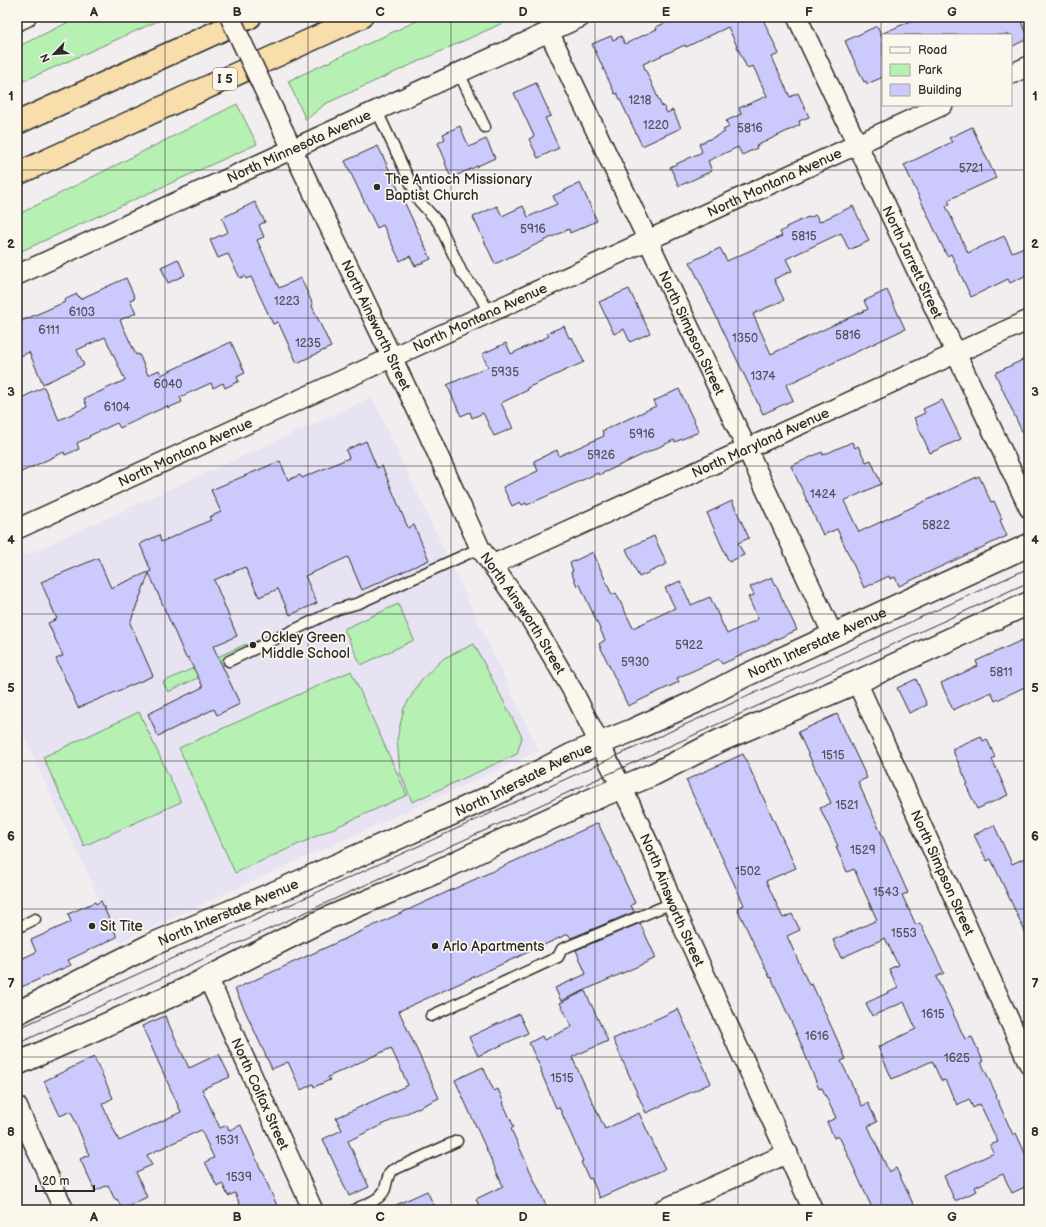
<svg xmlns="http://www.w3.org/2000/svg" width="1046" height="1227" viewBox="0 0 1046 1227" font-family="'Balsamiq Sans',sans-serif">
	<rect width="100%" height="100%" fill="#f2eeef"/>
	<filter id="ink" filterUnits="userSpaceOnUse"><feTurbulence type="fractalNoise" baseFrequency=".025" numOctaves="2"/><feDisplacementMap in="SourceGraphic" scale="8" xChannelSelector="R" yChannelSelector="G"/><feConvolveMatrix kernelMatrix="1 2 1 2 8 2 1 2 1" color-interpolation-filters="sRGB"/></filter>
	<g filter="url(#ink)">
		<path fill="#e7e3f3" d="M372 397 539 751 119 942 17 722V559Z"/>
		<path fill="#b6f0b3" stroke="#708e6f" d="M79 17H167L17 84V47Z
			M425 17H516L325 104 306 120 288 81Z
			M237 104 257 144 17 253V215Z
			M398 604 414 640 361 665 344 629Z
			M246 644 250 653 168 692 163 682Z
			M474 644 522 737 517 754 412 802 400 772 397 739 404 708 421 680 444 658Z
			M351 671 407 795 235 873 179 748Z
			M139 712 181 802 84 846 43 757Z"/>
		<path fill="#cccafc" stroke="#2b2b2b" d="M678 17H762L779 54 772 57 790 97 798 93 809 117 799 121 800 125 756 146 757 148 742 155 738 147 708 161 712 171 679 186 670 167 702 152 699 144 725 132 723 130 729 127 726 121 741 114 739 108 767 96 753 66 747 68 728 27 686 47 685 45 643 64 662 107 664 106 667 113 673 110 681 128 642 146 617 93 615 94 592 44 611 36 613 40 621 36 625 44 657 29 656 27Z
			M920 17H1019L1029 38 1011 47V35H881L883 39V77L867 84 866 81 864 82 845 41 877 26 881 34Z
			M536 83 551 116 545 118 559 148 538 158 529 139 534 136 514 93Z
			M460 126 469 147 486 139 495 158 451 178 445 163 446 162 438 143 445 139 443 134Z
			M972 127 996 178 948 200 950 204 946 206 968 253 1004 236 1012 252 1029 245V274L1010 283 1008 279 971 297 951 254 947 256 904 165 952 142 949 138Z
			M378 146 431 259 415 266 410 256 400 261 383 225 377 228 345 161Z
			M580 183 597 221 570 233 569 229 495 264 473 217 497 206 502 216 523 206 528 217 557 204 553 196Z
			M255 202 265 222 259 225 264 237 257 240 279 288 301 278 313 305 312 306 331 347 297 363 278 322 273 324 251 277 246 279 245 276 240 278 228 254 218 258 210 240 228 232 222 218Z
			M853 206 869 241 849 250 841 233 786 259 792 271 774 279 784 300 753 314 771 354 868 309 864 301 887 290 905 329 786 385 793 400 763 414 690 262 720 248 727 261 782 236 780 232 786 229V227L808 217V218L816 215 819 222Z
			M178 259 185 275 168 283 161 267Z
			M126 278 135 298 130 300 136 313 120 320 136 355 139 354 148 375 159 370 161 375 231 342 245 373 237 377 239 381 225 388 223 383 213 388 211 383 180 397 182 402 168 408 167 406 120 428 117 423 89 436 90 437 77 443 79 449 65 455 64 452 17 474V400L44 387 59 420 87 407 84 399 125 380 105 337 77 350 84 365 43 384 29 352 17 358V323L65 302 64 300 77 294 80 299Z
			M629 289 650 333 630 342 624 329 614 334 599 302Z
			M564 326 569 338 572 337 584 362 527 388 528 390 501 403 513 428 494 436 483 413 472 418 470 412 461 416 447 385 488 367 482 354 506 343 511 354 549 336 547 333Z
			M1029 357V447L995 373Z
			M679 389 699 432 675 442 674 440 599 475 598 473 527 505 526 503 522 505 520 502 512 506 503 487 538 471 534 461 557 450 559 456 604 436 602 431 656 406 654 401Z
			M942 400 961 439 930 453 914 418 925 413 923 409Z
			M366 441 377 468 382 466 408 528 414 525 429 560 362 590 348 557 305 576 317 603 290 615 278 589 259 597 245 567 214 580 237 636 213 646 240 704 217 715 214 709 158 736 148 714 203 687 188 657 186 658 149 573 130 623 153 676 78 708 56 659 63 656 48 623 57 619 41 582 98 558 111 588 151 571 140 544 159 535 161 542 211 520 209 517 221 512 211 490 280 461 288 480 300 475 302 478 349 458 346 450Z
			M852 442 855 448 858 446 866 462 871 460 881 484 844 501 859 532 979 476 991 502 994 501 1002 519 1000 520 1007 536 899 586 895 577 890 579 889 576 864 588 837 529 823 535 791 466 822 452 823 455Z
			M732 501 749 538 738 543 744 555 729 562 707 513Z
			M654 536 667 564 639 577 626 549Z
			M593 552 612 595 616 593 633 628 675 608 665 588 680 581 691 605 710 597 727 634 758 619 748 597 754 595 750 587 772 577 797 630 722 664 719 659 677 678 679 682 628 706 599 644 605 640 580 585 577 586 571 572 573 571 570 563Z
			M1029 637V685L995 701 991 692 953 710 941 683 978 666 976 661Z
			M916 679 927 705 909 713 897 688Z
			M837 714 867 778 858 782 908 893 902 895 916 925 920 923 944 973 936 977 965 1039 972 1037 983 1061 981 1062 997 1096 996 1097 1013 1135 1016 1133 1029 1162V1185L1012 1193 1003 1174 975 1187 977 1191 955 1201 944 1176 994 1153 990 1145 998 1142 980 1104 973 1108 969 1099 957 1105 945 1080 942 1081 940 1078 932 1061 892 1079 878 1047 916 1029 904 1002 872 1016 866 1003 898 988 889 969 898 965 885 938 841 958 833 940 877 920 854 869 847 872 836 847 838 846 820 808 831 803 798 732Z
			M981 736 983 741 987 739 995 757 992 759 1008 795 977 809 966 785 968 784 952 749Z
			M743 754 796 868 766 881 783 918 792 914 800 930 787 936 809 985 812 984 846 1059 841 1061 862 1106 868 1103 877 1122 868 1126 889 1172 896 1168 916 1210H873L839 1136 834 1138 827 1122 836 1118 822 1088 819 1089 798 1037 771 977 770 978 737 908 744 905 686 780Z
			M598 823 635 903 631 905 634 912 571 938 568 934 399 1011 439 1098 348 1141 369 1187 349 1196 323 1139 342 1130 336 1118 408 1085 391 1048 328 1077 330 1080 314 1087 313 1084 301 1090 288 1062 272 1069 235 989Z
			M994 825 1012 864 1029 856V940L991 859 987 861 974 835Z
			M101 901 117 937 68 960 71 965 17 989V961L36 952 31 940 71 922 68 914 95 902 96 904Z
			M640 923 656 958 561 1001 555 988 586 974 576 950Z
			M585 991 608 1041 572 1057 605 1129 639 1113 665 1169 600 1198 591 1178 589 1179 581 1162 583 1161 559 1107 556 1108 541 1072 542 1071 529 1043 542 1036 544 1040 572 1027 560 1003Z
			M678 1009 711 1083 646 1113 613 1039Z
			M519 1014 528 1033 478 1056 469 1037Z
			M165 1016 189 1068 219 1054 230 1077 202 1089 220 1128 227 1125 229 1130 241 1125 279 1210H242L235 1193 228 1196 222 1183 217 1186 205 1162 214 1158 201 1130 147 1155 152 1165 136 1172 147 1197 122 1209 117 1199 115 1200 108 1185 95 1191 80 1159 89 1155 71 1111 60 1116 44 1081 94 1057 113 1098 102 1104 119 1141 181 1112 142 1026Z
			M483 1067 494 1091 498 1089 504 1103H503L514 1127 511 1129 548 1210H481L476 1199 503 1186 455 1080Z
			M427 1191 436 1210H385Z"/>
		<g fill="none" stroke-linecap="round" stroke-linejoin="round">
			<defs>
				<path id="lane" d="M459 73 485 127
					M377 111 419 201 438 222 462 273 479 294 489 313
					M229 661 338 609 359 603 480 548
					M17 928 35 919
					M431 1016 558 957 562 949 672 903
					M354 1210C365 1204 380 1201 385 1189 387 1182 387 1177 391 1171L457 1141"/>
				<g id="street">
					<path id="s1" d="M797 17 1029 508"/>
					<path d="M17 21 26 17"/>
					<path id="s2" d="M549 32 747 449 833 635"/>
					<path d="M1011 74 1029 66"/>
					<path id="s3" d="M284 132 428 433 480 548 531 620 574 693 630 804 656 860 672 903 813 1210"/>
					<path id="s4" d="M17 275 581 17"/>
					<path id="s5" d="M17 529 943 105"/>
					<path id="s6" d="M492 565 1029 320"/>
					<path id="s7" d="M857 682 1029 1064"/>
					<path id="s8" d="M208 978 313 1210"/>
					<path d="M17 1106 64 1210"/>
					<path d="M662 1210 788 1153"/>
				</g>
				<g id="secondary">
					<path id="s9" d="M17 1013 151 945 281 890 492 796 571 755 633 730 695 702 742 677 1029 545"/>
					<path d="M17 1064 184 990 321 921 434 873 486 848 591 800 654 774 719 741 857 682 1029 603"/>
				</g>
				<path id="highway" d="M17 123 250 17
					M17 174 361 17"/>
			</defs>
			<use href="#lane" stroke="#2b2b2b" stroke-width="13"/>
			<use href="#street" stroke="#2b2b2b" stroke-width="22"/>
			<use href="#secondary" stroke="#2b2b2b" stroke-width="25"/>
			<use href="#highway" stroke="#2b2b2b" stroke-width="25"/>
			<use href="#lane" stroke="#fbf7ec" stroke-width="10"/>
			<use href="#street" stroke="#fbf7ec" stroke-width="19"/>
			<use href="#secondary" stroke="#fbf7ec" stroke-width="22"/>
			<use href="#highway" stroke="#f8deab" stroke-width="22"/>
			<path stroke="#2b2b2b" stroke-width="1" d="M17 1029 1029 568
				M17 1044 1029 582"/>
			<defs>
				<path id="street-bridge" d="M230 17 284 132"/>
			</defs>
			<use href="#street-bridge" stroke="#2b2b2b" stroke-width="22" stroke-linecap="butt"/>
			<use href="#street-bridge" stroke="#fbf7ec" stroke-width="19"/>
		</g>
	</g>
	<path fill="none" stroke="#2b2b2b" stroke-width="1" stroke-opacity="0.55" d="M165 17V1210M308 17V1210M451 17V1210M595 17V1210M738 17V1210M881 17V1210M17 170H1029M17 318H1029M17 466H1029M17 614H1029M17 761H1029M17 909H1029M17 1057H1029"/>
	<g fill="#2b2b2b" stroke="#fbf7ec" stroke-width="1.5">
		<circle cx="377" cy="187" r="4"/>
		<circle cx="253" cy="645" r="4"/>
		<circle cx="92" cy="926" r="4"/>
		<circle cx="435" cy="946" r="4"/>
	</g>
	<g text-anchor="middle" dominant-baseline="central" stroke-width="3.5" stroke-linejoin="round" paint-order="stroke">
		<g font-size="12" fill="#53535f">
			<text x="640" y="100">1218</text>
			<text x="656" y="125">1220</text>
			<text x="750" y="128">5816</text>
			<text x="971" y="168">5721</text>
			<text x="533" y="229">5916</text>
			<text x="804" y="236">5815</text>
			<text x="287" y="301">1223</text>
			<text x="82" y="312">6103</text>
			<text x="49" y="330">6111</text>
			<text x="848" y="335">5816</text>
			<text x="745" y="338">1350</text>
			<text x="308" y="343">1235</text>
			<text x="505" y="372">5935</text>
			<text x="763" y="376">1374</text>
			<text x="168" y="384">6040</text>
			<text x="117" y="407">6104</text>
			<text x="642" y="434">5916</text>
			<text x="601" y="455">5926</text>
			<text x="823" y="494">1424</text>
			<text x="936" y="525">5822</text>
			<text x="689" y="645">5922</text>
			<text x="635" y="662">5930</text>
			<text x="1001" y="672">5811</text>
			<text x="833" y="755">1515</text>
			<text x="847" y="805">1521</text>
			<text x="863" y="850">1529</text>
			<text x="748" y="871">1502</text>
			<text x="886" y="892">1543</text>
			<text x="904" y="933">1553</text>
			<text x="933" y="1014">1615</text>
			<text x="817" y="1036">1616</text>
			<text x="957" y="1058">1625</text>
			<text x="562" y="1078">1515</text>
			<text x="227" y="1140">1531</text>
			<text x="239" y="1177">1539</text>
		</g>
		<rect fill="#fbf7ec" stroke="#696865" stroke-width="1" x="213" y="68" width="24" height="22" rx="3"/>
		<g font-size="13" font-weight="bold" fill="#2b2b2b">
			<text x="225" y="79">I 5</text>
		</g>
		<g font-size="14" fill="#2b2b2b" stroke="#fbf7ec">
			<text stroke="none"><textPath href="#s4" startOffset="310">North Minnesota Avenue</textPath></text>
			<text stroke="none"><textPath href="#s5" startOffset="833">North Montana Avenue</textPath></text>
			<text stroke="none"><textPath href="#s1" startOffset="271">North Jarrett Street</textPath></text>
			<text stroke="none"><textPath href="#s5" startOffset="509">North Montana Avenue</textPath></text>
			<text stroke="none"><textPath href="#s3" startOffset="214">North Ainsworth Street</textPath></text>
			<text stroke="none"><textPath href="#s2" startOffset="333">North Simpson Street</textPath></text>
			<text stroke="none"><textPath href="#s6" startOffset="295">North Maryland Avenue</textPath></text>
			<text stroke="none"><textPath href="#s5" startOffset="185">North Montana Avenue</textPath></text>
			<text stroke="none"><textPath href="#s3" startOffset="538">North Ainsworth Street</textPath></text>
			<text stroke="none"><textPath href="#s9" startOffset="882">North Interstate Avenue</textPath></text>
			<text stroke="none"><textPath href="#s9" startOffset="558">North Interstate Avenue</textPath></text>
			<text stroke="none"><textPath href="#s7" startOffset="209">North Simpson Street</textPath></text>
			<text stroke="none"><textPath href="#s3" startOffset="862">North Ainsworth Street</textPath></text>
			<text stroke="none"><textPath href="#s9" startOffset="234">North Interstate Avenue</textPath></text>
			<text stroke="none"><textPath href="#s8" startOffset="127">North Colfax Street</textPath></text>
		</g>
		<g font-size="14" fill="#2b2b2b" stroke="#fbf7ec" text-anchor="start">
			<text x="385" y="179">The Antioch Missionary<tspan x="385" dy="16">Baptist Church</tspan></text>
			<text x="261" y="637">Ockley Green<tspan x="261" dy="16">Middle School</tspan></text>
			<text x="100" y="926">Sit Tite</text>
			<text x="443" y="946">Arlo Apartments</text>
		</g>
	</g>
	<rect width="1046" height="1227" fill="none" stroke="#fbf7ec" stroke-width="44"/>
	<rect x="882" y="34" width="130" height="72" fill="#fbf7ec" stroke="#a8a59f"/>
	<rect x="890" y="47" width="20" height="6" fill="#fbf7ec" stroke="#a8a59f"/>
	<text x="918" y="54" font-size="12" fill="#2b2b2b">Road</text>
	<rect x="890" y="64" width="20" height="12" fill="#b6f0b3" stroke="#a8a59f"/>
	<text x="918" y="74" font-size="12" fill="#2b2b2b">Park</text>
	<rect x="890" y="84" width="20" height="12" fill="#cccafc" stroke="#a8a59f"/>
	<text x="918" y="94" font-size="12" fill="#2b2b2b">Building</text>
	<g transform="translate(54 54) rotate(245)" stroke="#fbf7ec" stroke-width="3" paint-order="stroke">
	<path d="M0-3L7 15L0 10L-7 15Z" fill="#2b2b2b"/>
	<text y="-6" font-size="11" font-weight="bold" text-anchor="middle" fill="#2b2b2b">N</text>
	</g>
	<path d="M36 1185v6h58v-6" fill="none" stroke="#2b2b2b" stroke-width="2"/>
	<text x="42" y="1185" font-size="12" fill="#2b2b2b" stroke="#fbf7ec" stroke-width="3" paint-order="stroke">20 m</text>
	<rect x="22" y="22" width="1002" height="1183" fill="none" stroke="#2b2b2b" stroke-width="1.5"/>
	<g font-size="13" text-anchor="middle" font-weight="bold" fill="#2b2b2b">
		<text x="94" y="16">A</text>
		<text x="237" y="16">B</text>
		<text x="380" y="16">C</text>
		<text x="523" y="16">D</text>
		<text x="666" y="16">E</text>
		<text x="809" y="16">F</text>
		<text x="952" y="16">G</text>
		<text x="11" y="100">1</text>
		<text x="1035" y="100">1</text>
		<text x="11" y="248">2</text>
		<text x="1035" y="248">2</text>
		<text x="11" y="396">3</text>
		<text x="1035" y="396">3</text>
		<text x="11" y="544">4</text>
		<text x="1035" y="544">4</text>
		<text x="11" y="692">5</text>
		<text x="1035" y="692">5</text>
		<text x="11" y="840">6</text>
		<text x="1035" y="840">6</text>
		<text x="11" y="988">7</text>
		<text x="1035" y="988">7</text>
		<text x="11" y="1136">8</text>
		<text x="1035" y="1136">8</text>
		<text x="94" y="1221">A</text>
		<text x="237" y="1221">B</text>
		<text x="380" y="1221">C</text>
		<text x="523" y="1221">D</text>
		<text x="666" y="1221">E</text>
		<text x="809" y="1221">F</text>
		<text x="952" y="1221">G</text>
	</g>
</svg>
